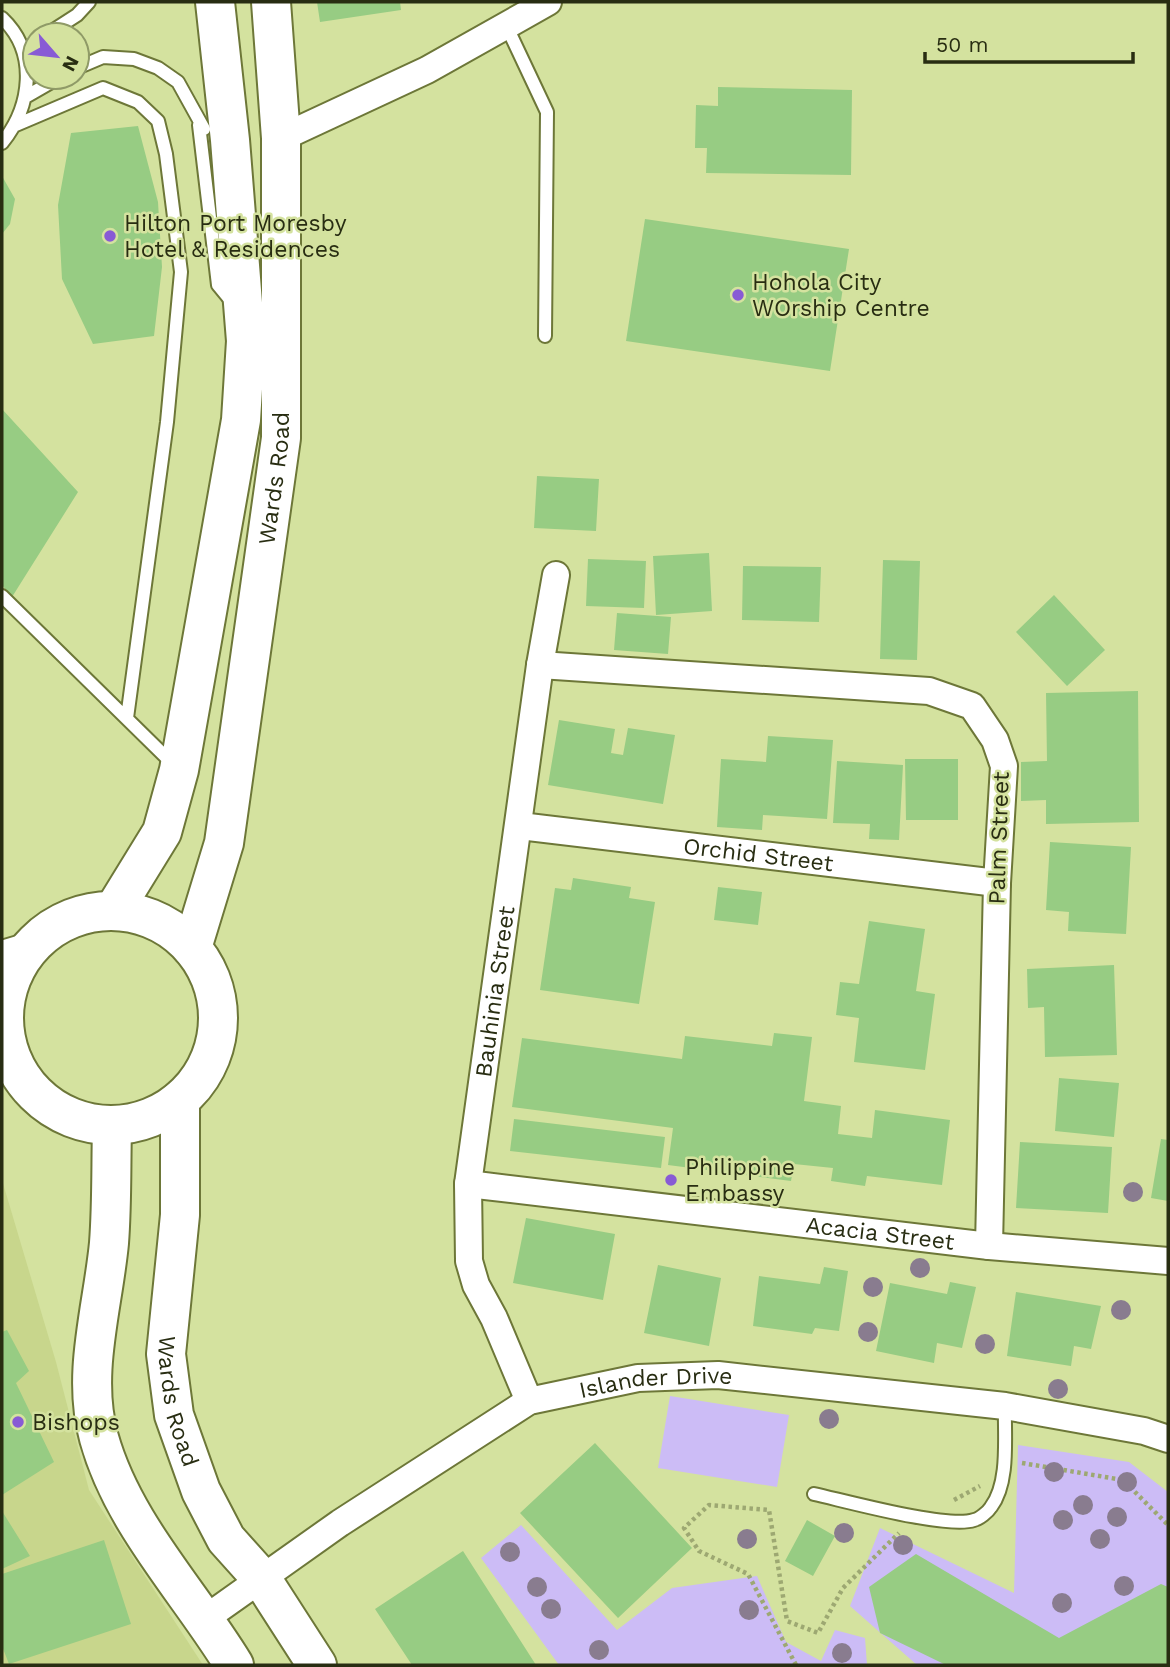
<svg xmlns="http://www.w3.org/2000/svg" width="1170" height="1667" viewBox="0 0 1170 1667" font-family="'Work Sans',sans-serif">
	<rect width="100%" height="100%" fill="#d4e29f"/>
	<path fill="#c8d68c" d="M2 1180 56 1362 89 1490 203 1665H2Z"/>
	<path fill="#ccbcf6" d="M670 1396 789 1415 777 1487 658 1468Z
		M1018 1445 1129 1462 1168 1492V1665H917L850 1606 880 1528 1014 1593Z
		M521 1525 617 1630 672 1588 757 1576 786 1642 821 1661 835 1630 865 1638 867 1665H559L481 1558Z"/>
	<path fill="#97cc83" d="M317 2H400L401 10 320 22Z
		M718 87 852 90 851 175 706 173 707 148H695L696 105 718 106Z
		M138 126 158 202 162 267 154 336 93 344 62 279 58 205 71 133Z
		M2 176 15 199 10 224 2 234Z
		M645 219 849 249 830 371 626 341Z
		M2 409 78 492 12 597 2 585Z
		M537 476 599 479 596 531 534 528Z
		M709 553 712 611 656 615 653 556Z
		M588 559 646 561 644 608 586 606Z
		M883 560 920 561 917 660 880 659Z
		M743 566 821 567 819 622 742 620Z
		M1054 595 1105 650 1067 686 1016 632Z
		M617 613 671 617 668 654 614 650Z
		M1138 691 1139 822 1046 824V800L1021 801V762L1047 761 1046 693Z
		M559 720 615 729 611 753 623 755 628 728 675 735 663 804 548 785Z
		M768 736 833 740 827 819 763 815 762 830 717 827 721 759 766 762Z
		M905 759H958V820H906Z
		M837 761 903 765 899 840 869 839 870 824 833 823Z
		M1050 842 1131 847 1126 934 1068 931 1069 912 1046 910Z
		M573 878 631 887 629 898 655 902 639 1004 540 990 555 888 571 890Z
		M718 887 762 892 758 925 714 920Z
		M869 921 925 929 916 991 935 994 925 1070 854 1062 859 1018 836 1015 840 982 859 984Z
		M1114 965 1117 1055 1045 1057 1044 1007 1028 1008 1027 969Z
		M774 1033 812 1037 804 1101 841 1106 838 1134 872 1138 875 1110 950 1120 942 1185 867 1176 865 1186 831 1181 833 1168 794 1164 791 1181 668 1165 673 1128 512 1107 522 1038 682 1059 685 1036 772 1046Z
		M1059 1078 1119 1083 1114 1137 1055 1131Z
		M514 1119 665 1137 661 1168 510 1151Z
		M1161 1139 1168 1140V1201L1151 1198Z
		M1020 1142 1112 1147 1108 1213 1016 1208Z
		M526 1218 615 1234 603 1300 513 1283Z
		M658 1265 721 1278 709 1346 644 1333Z
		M824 1267 848 1271 839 1331 815 1328 812 1334 753 1326 759 1276 820 1284Z
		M950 1282 976 1287 962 1348 937 1343 934 1363 876 1351 890 1283 947 1294Z
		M1016 1292 1101 1306 1091 1349 1074 1346 1071 1366 1007 1356Z
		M7 1330 29 1371 16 1383 54 1462 2 1495V1332Z
		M595 1443 692 1548 618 1618 520 1513Z
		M2 1511 30 1556 2 1569Z
		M807 1520 835 1536 813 1576 785 1561Z
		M104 1540 131 1624 9 1664 2 1646V1574Z
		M463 1551 536 1665H412L375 1609Z
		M916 1554 1059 1638 1161 1584 1168 1587V1665H946L880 1633 869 1587Z"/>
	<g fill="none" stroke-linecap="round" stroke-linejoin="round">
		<defs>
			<path id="service" d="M2 18C39 53 31 107 2 143
				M506 25 547 112 545 336
				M46 35 77 15 89 2
				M77 68 103 57 134 59 158 68 178 82 204 129
				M27 96 60 77
				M16 125 103 88 138 102 158 121 166 154 181 272 167 422 127 718
				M199 125 218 285 232 302
				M2 596 174 765
				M814 1494C846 1501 947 1529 974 1520 979 1519 988 1512 991 1507 1010 1482 1004 1435 1005 1406"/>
			<g id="minor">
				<path d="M281 138 427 70 548 2"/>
				<path d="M540 665 929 691 972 706 995 740 1004 766 997 883 989 1246"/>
				<path id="s1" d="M520 826 997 883"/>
				<path d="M2 954 32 945"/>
				<path d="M2 1010H3"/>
				<path id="s2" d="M468 1184 989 1246 1168 1261"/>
				<path id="s3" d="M529 1401 494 1318 476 1285 469 1261 468 1184 540 665 556 575"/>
				<path id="s4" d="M206 1618 340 1523 529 1401 638 1378 718 1375 1005 1406 1144 1431 1168 1439"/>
			</g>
			<g id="primary">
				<path d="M114 910 162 832 179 770 241 420 246 341 230 140 215 2"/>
				<circle cx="111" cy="1018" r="107"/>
				<path id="s5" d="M192 948 224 843 281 438V138L271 2"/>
				<path id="s6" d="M180 1100V1215L166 1354 174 1415 201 1491 226 1539 261 1578 317 1665"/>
				<path d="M112 1126C111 1165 112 1204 109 1243 103 1307 81 1374 99 1438 123 1524 189 1591 234 1665"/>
			</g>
		</defs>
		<use href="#service" stroke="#6d7738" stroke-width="16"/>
		<use href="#minor" stroke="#6d7738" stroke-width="30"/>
		<use href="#primary" stroke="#6d7738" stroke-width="42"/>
		<path stroke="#9da872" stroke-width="4.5" stroke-dasharray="3.5 3.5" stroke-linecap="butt" d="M1022 1463 1123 1480 1168 1525
			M954 1500 980 1486
			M796 1665 748 1574 699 1551 684 1528 709 1505 769 1510 787 1621 818 1633 843 1588 899 1533"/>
		<use href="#service" stroke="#fff" stroke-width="12"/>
		<use href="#minor" stroke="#fff" stroke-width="26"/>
		<use href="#primary" stroke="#fff" stroke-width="38"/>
	</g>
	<g fill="#897c8f">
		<circle cx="1133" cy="1192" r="10"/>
		<circle cx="920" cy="1268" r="10"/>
		<circle cx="873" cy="1287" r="10"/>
		<circle cx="1121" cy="1310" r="10"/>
		<circle cx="868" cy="1332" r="10"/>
		<circle cx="985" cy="1344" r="10"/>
		<circle cx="1058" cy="1389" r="10"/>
		<circle cx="829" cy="1419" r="10"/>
		<circle cx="1054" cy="1472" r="10"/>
		<circle cx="1127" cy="1482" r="10"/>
		<circle cx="1083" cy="1505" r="10"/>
		<circle cx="1117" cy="1517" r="10"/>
		<circle cx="1063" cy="1520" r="10"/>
		<circle cx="844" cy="1533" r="10"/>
		<circle cx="747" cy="1539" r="10"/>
		<circle cx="1100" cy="1539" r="10"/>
		<circle cx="903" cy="1545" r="10"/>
		<circle cx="510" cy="1552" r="10"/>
		<circle cx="1124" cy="1586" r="10"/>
		<circle cx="537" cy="1587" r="10"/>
		<circle cx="1062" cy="1603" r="10"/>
		<circle cx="551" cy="1609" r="10"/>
		<circle cx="749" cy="1610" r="10"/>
		<circle cx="599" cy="1650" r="10"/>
		<circle cx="842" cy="1653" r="10"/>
	</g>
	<g fill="#885bd5" stroke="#d4e29f" stroke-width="2.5">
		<circle cx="110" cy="236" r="7"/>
		<circle cx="738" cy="295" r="7"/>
		<circle cx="671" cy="1180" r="7"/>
		<circle cx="18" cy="1422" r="7"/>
	</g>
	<g text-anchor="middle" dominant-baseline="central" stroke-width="5" stroke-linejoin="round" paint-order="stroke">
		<g font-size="23" fill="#282d12" stroke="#d4e29f" text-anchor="start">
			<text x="124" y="223">Hilton Port Moresby<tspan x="124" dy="26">Hotel &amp; Residences</tspan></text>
			<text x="752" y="282">Hohola City<tspan x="752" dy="26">WOrship Centre</tspan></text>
			<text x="685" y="1167">Philippine<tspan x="685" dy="26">Embassy</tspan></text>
			<text x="32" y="1422">Bishops</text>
		</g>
		<g font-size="23" fill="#282d12" stroke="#d4e29f">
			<text stroke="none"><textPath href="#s5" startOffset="478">Wards Road</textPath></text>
			<text transform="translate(999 838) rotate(-88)">Palm Street</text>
			<text stroke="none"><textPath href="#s1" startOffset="240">Orchid Street</textPath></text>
			<text stroke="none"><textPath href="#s3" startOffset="424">Bauhinia Street</textPath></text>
			<text stroke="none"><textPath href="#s2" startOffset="415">Acacia Street</textPath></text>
			<text stroke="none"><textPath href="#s4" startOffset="518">Islander Drive</textPath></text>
			<text stroke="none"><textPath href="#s6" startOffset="303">Wards Road</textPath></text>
		</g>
	</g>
	<rect width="1170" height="1667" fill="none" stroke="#282d12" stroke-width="7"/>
	<g transform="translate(56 56) rotate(118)"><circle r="33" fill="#d4e29f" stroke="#8f9a67" stroke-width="2"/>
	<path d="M0-5L12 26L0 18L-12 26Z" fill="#885bd5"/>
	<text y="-10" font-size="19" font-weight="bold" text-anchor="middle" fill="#282d12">N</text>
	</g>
	<path d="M925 52v10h208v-10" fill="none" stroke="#282d12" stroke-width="3.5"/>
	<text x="936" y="52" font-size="21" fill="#282d12" stroke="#d4e29f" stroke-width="5" paint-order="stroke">50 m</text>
</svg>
